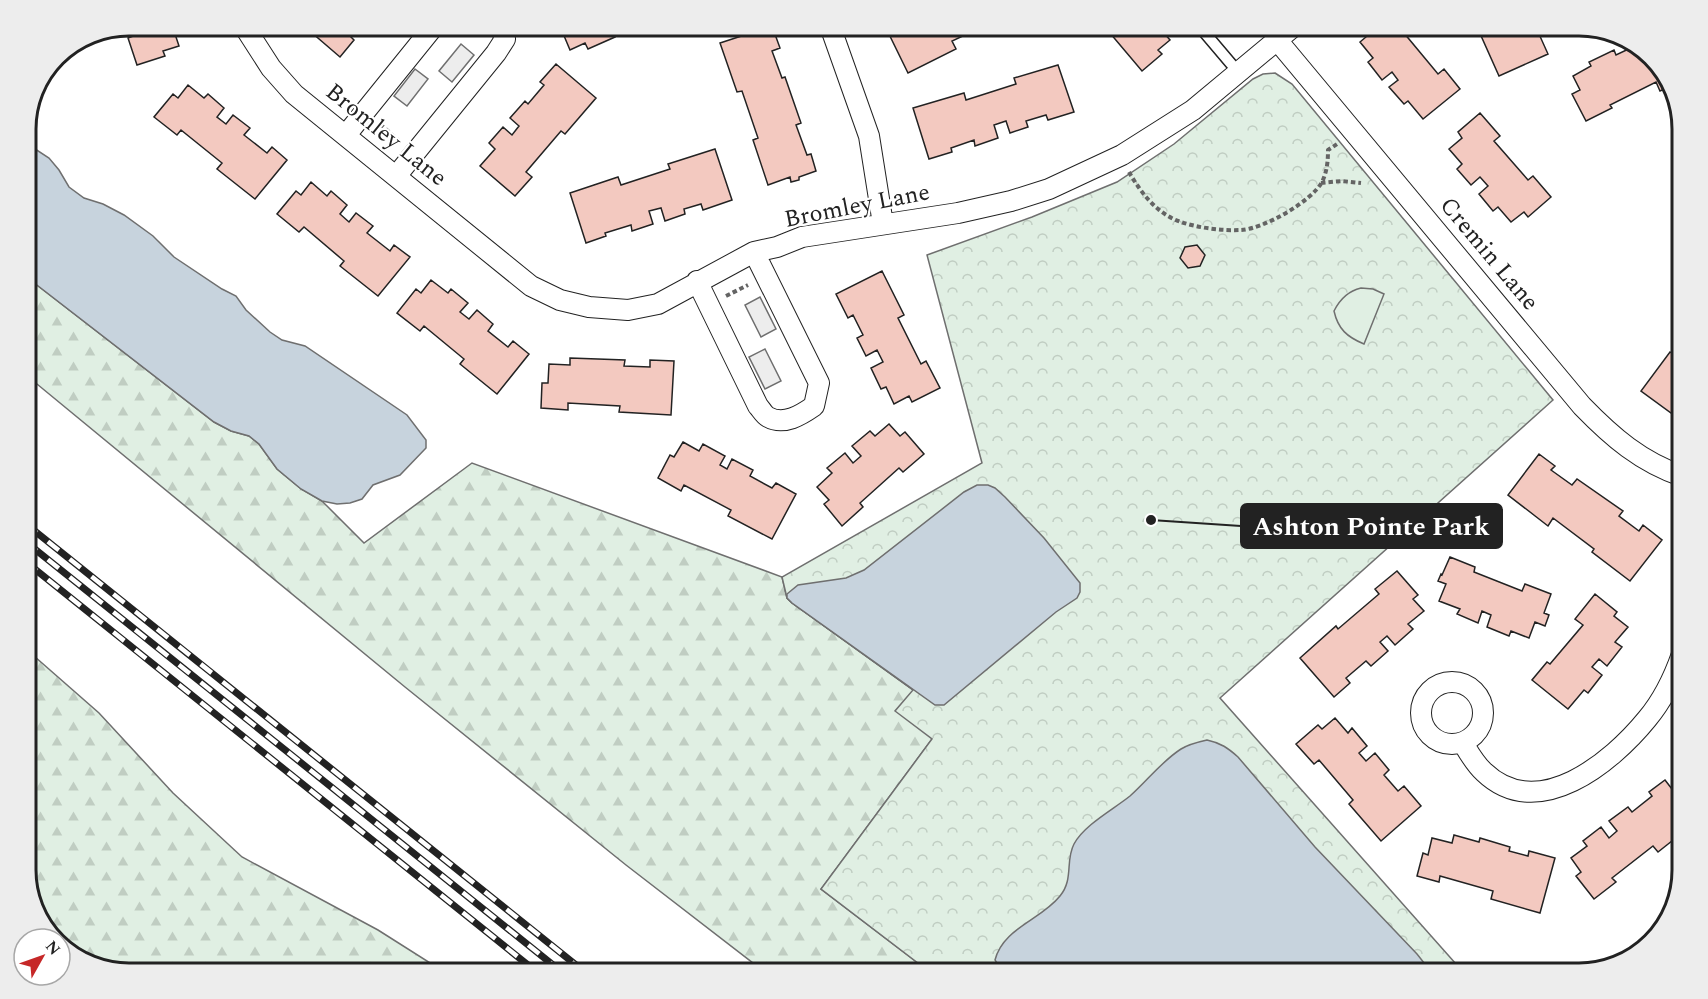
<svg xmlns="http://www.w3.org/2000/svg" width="1708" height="999" viewBox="0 0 1708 999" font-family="Spectral,serif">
	<defs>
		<pattern id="forest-firs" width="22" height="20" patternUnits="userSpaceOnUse" patternTransform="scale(1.5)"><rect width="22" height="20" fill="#e0efe3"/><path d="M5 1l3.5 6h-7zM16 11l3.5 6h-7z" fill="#c0cdc2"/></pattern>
		<pattern id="park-crowns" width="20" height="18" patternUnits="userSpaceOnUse" patternTransform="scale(1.5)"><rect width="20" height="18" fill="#e0efe3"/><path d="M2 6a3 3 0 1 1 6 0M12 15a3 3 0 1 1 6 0" fill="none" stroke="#c0cdc2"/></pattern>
	</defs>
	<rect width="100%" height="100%" fill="#fff"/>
	<path fill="url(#forest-firs)" stroke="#6f6f6f" stroke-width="1.5" d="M26 274 33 282 214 422 231 431 249 436 259 444 277 469 301 489 322 501 364 543 472 463 782 577 787 598 792 603 913 690 932 739 821 889 931 973H766L626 865 405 687 26 375Z
		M26 649 99 713 173 793 242 857 378 930 446 973H129L77 959 60 943V939H56L40 922 26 877Z"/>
	<path fill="url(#park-crowns)" stroke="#6f6f6f" stroke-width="1.5" d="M1275 73 1292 84 1553 400 1220 698 1464 973H931L821 889 932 739 895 711 913 690 792 603 787 598 782 577 982 463 927 255 1032 217 1117 182 1174 144 1253 79 1263 74Z"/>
	<path fill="#e0efe3" stroke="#6f6f6f" stroke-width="1.5" d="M1361 288 1373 289 1384 294 1364 344C1347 337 1338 329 1334 311 1340 299 1348 291 1361 288Z"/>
	<path fill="#ededed" stroke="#6f6f6f" stroke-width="1.5" d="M461 44 474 55 452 82 439 71Z
		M415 69 428 79 407 106 394 96Z
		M760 297 776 329 761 337 745 305Z
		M765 349 781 381 765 389 749 357Z"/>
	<path fill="#c7d3dd" stroke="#6f6f6f" stroke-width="1.5" d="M26 143 49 158 59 170 69 187 84 198 103 204 124 215 153 236 174 257 222 289 236 296 246 310 270 332 282 340 305 346 407 415 426 440V448L400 475 373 485 362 499 350 503 337 504 322 501 301 489 277 469 259 444 249 436 231 431 214 422 33 282 26 274Z
		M977 485H988L995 488 1005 497 1044 538 1080 583V592L1077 598 1056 612 944 705H935L792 603 787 598V594L798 585 846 578 864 570 964 492Z
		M1207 740C1221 743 1228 748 1238 757L1315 847 1417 954 1432 973H1003L995 960C1003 928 1041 920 1060 896 1074 879 1065 861 1074 844 1084 825 1114 809 1130 796 1147 781 1162 761 1181 749 1189 744 1198 742 1207 740Z"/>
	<path fill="#f3c9c0" stroke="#222" stroke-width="1.5" d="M133 26H179L173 28 179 46 163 51 165 56 137 65 128 38 136 35Z
		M304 26H355L348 34 354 40 340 57Z
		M554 26H610L615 37 588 49 585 43 570 50 562 31 557 33Z
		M772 26 780 48 772 51 782 78 785 77 801 123 796 125 807 155 811 154 816 171 799 177V180L791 182 790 177 768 185 753 140 758 138 742 91 737 92 720 43Z
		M885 26H984L952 41 956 49 908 73Z
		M1104 26H1158L1170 40 1158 50 1162 54 1142 71Z
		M1369 26H1406L1409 29 1404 33 1438 74 1444 69 1460 89 1423 119 1408 101 1404 104 1389 87 1398 80 1392 72 1382 80 1368 62 1373 58 1360 42 1373 31Z
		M1484 26H1531L1536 36 1539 34 1548 54 1499 76 1478 29Z
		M1637 45 1668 77 1671 86 1660 91 1656 82 1610 105 1612 108 1586 121 1572 94 1580 90 1573 76 1591 66 1589 62 1614 50 1616 55Z
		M556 64 596 98 565 134 561 131 526 172 532 177 515 196 480 166 495 149 489 143 503 127 512 135 519 126 510 118 525 101 528 104 544 85 540 82Z
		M1058 65 1074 112 1048 120 1046 115 1026 121 1028 127 1010 133 1006 121 994 125 998 138 975 146 974 140 951 148 952 152 929 159 913 108 964 93 966 100 1016 84 1014 78Z
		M188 85 204 98 208 94 224 108 217 117 226 124 233 115 250 128 244 135 267 153 272 147 287 160 255 199 217 169 222 163 181 130 177 135 154 117 173 94 178 98Z
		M1480 113 1500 136 1494 141 1528 180 1533 176 1551 197 1528 217 1524 212 1511 222 1498 207 1493 211 1479 194 1488 186 1480 177 1471 185 1457 169 1462 164 1449 149 1462 138 1458 132Z
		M715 149 732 200 703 210 701 204 684 209 685 214 665 221 661 208 649 211 653 224 632 231 631 225 605 233 606 236 586 243 570 193 618 177 621 185 670 169 668 164Z
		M311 182 327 196 331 191 347 205 340 214 349 222 356 213 373 226 367 233 390 251 394 245 410 257 378 296 340 266 344 261 304 227 299 232 277 214 296 191 301 195Z
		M1197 245 1205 255 1200 266 1188 268 1180 258 1185 247Z
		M882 271 904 315 898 318 921 364 926 361 940 388 912 402 909 396 894 404 886 387 881 389 871 368 883 362 877 350 866 356 857 338 863 335 853 315 848 318 836 294Z
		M431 280 448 293 451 289 468 303 460 312 469 319 477 310 493 324 488 331 508 347 513 341 529 354 497 394 460 364 464 359 424 326 420 331 397 313 416 289 421 293Z
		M1682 341V421L1641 391 1670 352 1673 354Z
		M570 358 625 360 624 366 650 367V360L674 361 671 415 619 412 620 406 568 403V410L541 408 542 383H548L549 364 570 365Z
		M889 424 900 436 905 432 924 454 903 472 899 468 860 503 863 507 842 526 824 504 829 500 817 487 832 473 827 468 845 453 853 463 861 456 852 446 870 431 875 436Z
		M683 442 699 451 703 444 725 456 720 465 727 469 732 459 753 470 750 476 772 488 776 483 796 494 772 539 728 516 731 510 684 485 681 491 658 478 670 455 674 457Z
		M1539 454 1555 466 1551 470 1572 485 1577 479 1623 511 1619 516 1639 531 1643 525 1662 540 1630 581 1592 552 1594 549 1553 518 1548 526 1508 495Z
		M1450 557 1475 567 1474 572 1522 591 1525 584 1551 594 1544 613 1549 615 1545 626 1535 622 1529 638 1511 631 1509 636 1487 627 1491 615 1482 611 1478 623 1457 614 1460 609 1439 601 1446 584 1438 581 1441 574 1442 575Z
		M1397 571 1418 595 1413 599 1424 611 1408 624 1413 629 1395 645 1387 636 1380 642 1388 651 1371 666 1366 661 1346 678 1350 683 1334 697 1300 658 1336 626 1338 629 1379 594 1375 589Z
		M1595 594 1617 612 1614 616 1628 627 1615 642 1622 647 1607 666 1599 659 1592 667 1602 675 1588 693 1584 690 1568 709 1532 680 1547 662 1550 664 1583 625 1575 619Z
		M1335 718 1348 733 1352 728 1367 746 1359 753 1366 761 1375 753 1389 770 1384 775 1398 791 1404 786 1421 806 1381 841 1349 804 1353 800 1319 760 1314 764 1296 744 1318 725 1322 729Z
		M1665 780 1682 802V833L1658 852 1653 846 1612 878 1616 882 1594 899 1576 876 1581 872 1571 858 1587 846 1583 841 1601 827 1609 838 1617 831 1609 821 1628 807 1632 812 1652 796 1649 792Z
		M1454 835 1479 842 1480 838 1510 847 1509 851 1528 856 1529 851 1555 858 1540 913 1491 899 1493 891 1440 876 1439 882 1417 876 1423 853 1428 855 1432 838 1452 843Z"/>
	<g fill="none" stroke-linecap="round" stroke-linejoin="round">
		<defs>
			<path id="service" d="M1199 26 1238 72"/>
			<path id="minor" d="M244 26 271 68 294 94 531 286 560 300 589 307 628 310 658 304 754 252 777 247 802 237 958 213 1011 201 1049 189 1122 155 1193 110 1294 26
				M830 26 869 136 883 224
				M1277 40 1582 406C1612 437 1641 462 1682 476
				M346 135 434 26
				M397 175 496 53 505 39 500 26
				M697 281 758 406C761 409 764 415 768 417 784 426 801 415 814 406L819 383 754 252
				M1421 713a31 31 0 1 1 62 0a31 31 0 1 1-62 0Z
				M1463 743C1469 753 1475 764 1484 772 1538 824 1612 762 1647 719 1663 700 1674 677 1682 654"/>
		</defs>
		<use href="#service" stroke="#222" stroke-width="13"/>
		<use href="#minor" stroke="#222" stroke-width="22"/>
		<path stroke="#646464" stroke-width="4" stroke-dasharray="4.5 3" stroke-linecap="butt" d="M380 124 399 141
			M1129 172C1141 193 1157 214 1181 222 1199 228 1222 231 1241 230 1263 229 1311 202 1322 182 1327 172 1328 161 1328 150L1337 144
			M1321 183 1342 181 1361 183
			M726 296 748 285"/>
		<use href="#service" stroke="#fff" stroke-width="10"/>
		<use href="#minor" stroke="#fff" stroke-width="20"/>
		<defs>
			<path id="rail" d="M26 524 586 973
				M26 542 563 973
				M26 562 538 973"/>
		</defs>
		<use href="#rail" stroke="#222" stroke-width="7"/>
		<use href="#rail" stroke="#fff" stroke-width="4.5" stroke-dasharray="14" stroke-linecap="butt"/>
	</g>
	<g text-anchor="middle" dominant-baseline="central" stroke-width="4.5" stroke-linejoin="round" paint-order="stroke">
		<g font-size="24" fill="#222" stroke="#fff">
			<text transform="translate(386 135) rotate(39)">Bromley Lane</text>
			<text transform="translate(857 206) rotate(-11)">Bromley Lane</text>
			<text transform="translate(1489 254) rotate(50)">Cremin Lane</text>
		</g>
	</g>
	<path d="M0 0H1708V999H0ZM129 36H1579A93 93 0 0 1 1672 129V870A93 93 0 0 1 1579 963H129A93 93 0 0 1 36 870V129A93 93 0 0 1 129 36Z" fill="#ededed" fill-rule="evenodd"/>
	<path fill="none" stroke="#222" stroke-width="3" d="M129 36H1579A93 93 0 0 1 1672 129V870A93 93 0 0 1 1579 963H129A93 93 0 0 1 36 870V129A93 93 0 0 1 129 36Z"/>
	<path fill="none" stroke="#222" stroke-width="2" d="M1151 520L1241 526"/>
	<circle fill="#222" stroke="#fff" stroke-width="2" cx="1151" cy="520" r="6"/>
	<rect fill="#222" stroke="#222" stroke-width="2" x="1241" y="504" width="261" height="44" rx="6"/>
	<g font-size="26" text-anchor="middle" font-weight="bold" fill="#fff">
		<text x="1371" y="535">Ashton Pointe Park</text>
	</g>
	<g transform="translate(42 957) rotate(50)"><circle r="28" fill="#ffffff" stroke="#a7a7a7" stroke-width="1.5"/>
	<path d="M0-4.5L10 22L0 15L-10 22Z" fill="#c62828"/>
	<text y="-9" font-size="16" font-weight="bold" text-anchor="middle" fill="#222222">N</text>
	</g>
</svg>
